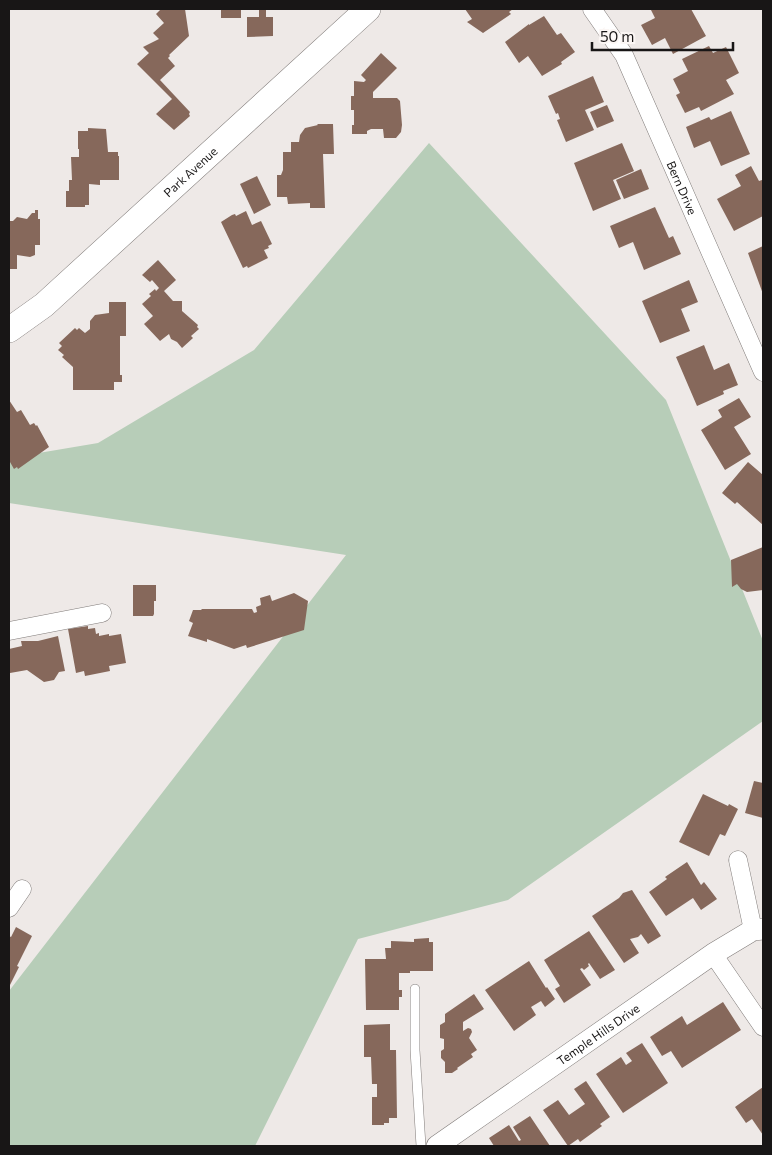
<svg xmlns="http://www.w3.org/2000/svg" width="772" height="1155" viewBox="0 0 772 1155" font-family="Commissioner,sans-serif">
	<rect width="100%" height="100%" fill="#eee9e7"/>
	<path fill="#b7cdb8" d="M429 143 666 400 763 641V721L508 900 358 939 255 1146H9V991L346 555 9 503V458L98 443 254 350Z"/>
	<path fill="#86685b" d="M161 9H185L189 36 169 55 170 56 168 58 175 66 160 80 190 112 189 114 190 116 174 130 156 114 172 99 137 64 149 53 143 47 159 39 153 33 164 23 156 14Z
		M221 9H241V18H221Z
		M259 9H266V17H273V36L247 37V17H259Z
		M465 9H513L509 12 511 14 483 33 467 22 472 19Z
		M653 9H691L706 36 673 54 665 38 652 45 641 25 655 18 651 10Z
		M544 16 557 35 561 33 575 52 561 62 562 64 542 76 528 56 519 63 505 42 529 24V25Z
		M709 46 713 53 726 47 739 73 726 80 734 94 701 111 699 107 685 113 676 95 680 93 673 79 688 71 682 59Z
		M381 53 397 68 373 92V98H397L400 101 402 125 401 132 396 138H384L383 129H371L367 131V134H352V125H354V110H351V96H354V81L364 82 366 80 361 75Z
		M593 76 604 102 585 110 594 130 566 142 557 120 560 119 558 113 556 114 548 96Z
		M607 105 614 121 597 128 590 112Z
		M731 111 750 154 721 166 710 141 694 148 686 127 709 117 711 120Z
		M317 124H333L334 154H323L325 208H310V203L288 204 287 197H277V175H281L283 170V152H291V142H299L300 135 305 128 318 125Z
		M88 128 106 129 108 152H118V156H119V180H100V185L89 184V205H85V207H66V191H69V180H72L71 157H79V149H78V131H88Z
		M622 143 634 171 613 180 621 199 593 211 574 163Z
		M751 166 759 181 762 180 763 183V216L734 231 717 199 741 186 735 175Z
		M641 169 649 189 624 199 616 180Z
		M257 176 271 205 254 214 240 184Z
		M655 207 669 238 673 236 681 254 644 270 633 242 619 248 610 226Z
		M35 210H38V219H40V245H35V255L30 257 17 255V269H9V221H13L17 217 27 219 32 213H35Z
		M246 211 252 225 261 221 262 223 272 244 268 246 269 248 264 250 268 258 248 268 247 266 243 268 221 222 232 215 235 214 236 216Z
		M763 246V294L748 253Z
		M158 260 176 280 164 291 173 301H182V311L198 325 197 327 199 329 191 336 193 338 182 348 177 342 171 339 169 334 160 341 144 324 153 316 142 304 151 296 149 294 155 289 156 291 159 288 152 280 150 282 142 275Z
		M689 280 698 302 681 309 690 331 660 343 642 301Z
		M109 302H126V336H120V375H122V382H114V390H73V367L62 357 64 355 58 350 62 346 59 343 75 328 77 330 79 328 85 333 90 329V321L95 315 109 313Z
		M704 345 714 370 729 363 738 385 723 391 724 394 697 406 676 357Z
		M739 398 751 417 734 427 751 454 725 470 701 430 722 417 718 410Z
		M9 400 17 412 21 410 30 425 34 423 36 426 37 425 49 447 18 469 17 467 14 469 10 462 9 463Z
		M748 462 763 475V525L737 502 735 504 722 493Z
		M763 547V590L747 592 741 589 737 584 732 587 731 560Z
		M133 585H156V601H154V614L153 616H133Z
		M294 593 308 601 304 630 247 648 246 645 234 649 207 639V642L188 636 193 623 189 621 193 610H201L202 609H252L254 613 257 612 256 607 261 605 260 598 270 595 272 601Z
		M88 626V629L95 628 96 634 99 633V636L109 634V636L121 634 126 663 109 666 110 671 85 676 84 671 76 673 68 629Z
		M58 636 65 671 59 672 54 680 44 682 27 670 10 673 9 649 22 646 21 641H38Z
		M754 781 763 783V818L745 813Z
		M703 794 728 806 729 804 738 809 725 836 720 834 709 856 679 842Z
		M687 862 701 885 704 882 717 899 701 910 693 898 666 916 649 892 667 879 665 877Z
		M632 890 661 936 648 944 641 934 638 937 630 939 639 953 624 963 592 916 619 898 623 893Z
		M16 927 32 936 17 966 19 967 10 985 9 984V936L11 937Z
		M589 931 615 970 600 979 589 963 588 964 589 966 584 970 582 968 580 969 591 985 564 1003 555 989 560 986 544 960Z
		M429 938V942H433V971H410V973H399V990H402V997H399V1010H366L365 959H386L385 948H391V941L414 942V939Z
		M529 961 546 988 547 987 555 999 545 1007 541 1001 531 1007 536 1015 514 1031 485 990Z
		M474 994 484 1009 463 1022V1031L468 1028 471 1029 472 1032 469 1038 477 1050 471 1054 473 1057 457 1068 458 1069 452 1073H445V1062L441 1058V1051L444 1049V1039L440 1038V1025L445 1022V1014Z
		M723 1002 741 1030 682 1068 671 1051 662 1056 650 1037 682 1016 687 1025Z
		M390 1024V1050H396L397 1118H389V1123H384V1125H372V1097H377V1084H372L371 1057H364V1025Z
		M642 1043 668 1083 623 1113 596 1074 621 1057 626 1065 632 1061 626 1053Z
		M586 1081 610 1117 600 1124 602 1126 580 1142 578 1139 568 1146 543 1110 558 1100 569 1115 585 1104 574 1089Z
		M763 1087V1135L752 1119 746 1123 735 1107Z
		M530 1116 550 1146H494L489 1138 509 1125 519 1141 521 1140 513 1127Z"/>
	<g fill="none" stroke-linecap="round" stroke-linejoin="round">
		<defs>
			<path id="service" d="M415 989V1050L421 1146"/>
			<g id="minor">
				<path id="s1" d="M592 9 624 55 763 372"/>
				<path d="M9 631 102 613"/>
				<path d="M738 860 753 930"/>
				<path d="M9 908 22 889"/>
				<path d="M713 954 763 1027"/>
			</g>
			<g id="tertiary">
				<path id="s2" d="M437 1146 713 954 753 930 763 929"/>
			</g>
			<g id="secondary">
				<path id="s3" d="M9 330 44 305 368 9"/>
			</g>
		</defs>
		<use href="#service" stroke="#817c7a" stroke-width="10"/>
		<use href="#minor" stroke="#817c7a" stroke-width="19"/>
		<use href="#tertiary" stroke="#817c7a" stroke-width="22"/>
		<use href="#secondary" stroke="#817c7a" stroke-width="26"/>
		<use href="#service" stroke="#fff" stroke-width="9"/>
		<use href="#minor" stroke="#fff" stroke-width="18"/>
		<use href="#tertiary" stroke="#fff" stroke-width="21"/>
		<use href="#secondary" stroke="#fff" stroke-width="25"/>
	</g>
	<g text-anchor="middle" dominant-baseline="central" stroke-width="4" stroke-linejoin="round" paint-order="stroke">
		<g font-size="12" fill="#181616" stroke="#fbf6f4">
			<text stroke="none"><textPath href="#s3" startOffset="241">Park Avenue</textPath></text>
			<text stroke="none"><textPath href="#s1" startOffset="201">Bern Drive</textPath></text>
			<text stroke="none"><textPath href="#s2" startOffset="196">Temple Hills Drive</textPath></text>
		</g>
	</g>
	<rect width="772" height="1155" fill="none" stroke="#181616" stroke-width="20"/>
	<path d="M592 42v8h141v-8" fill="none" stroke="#181616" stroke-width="2.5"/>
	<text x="600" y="42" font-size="15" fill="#181616" stroke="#fbf6f4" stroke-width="4" paint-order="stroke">50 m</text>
</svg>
